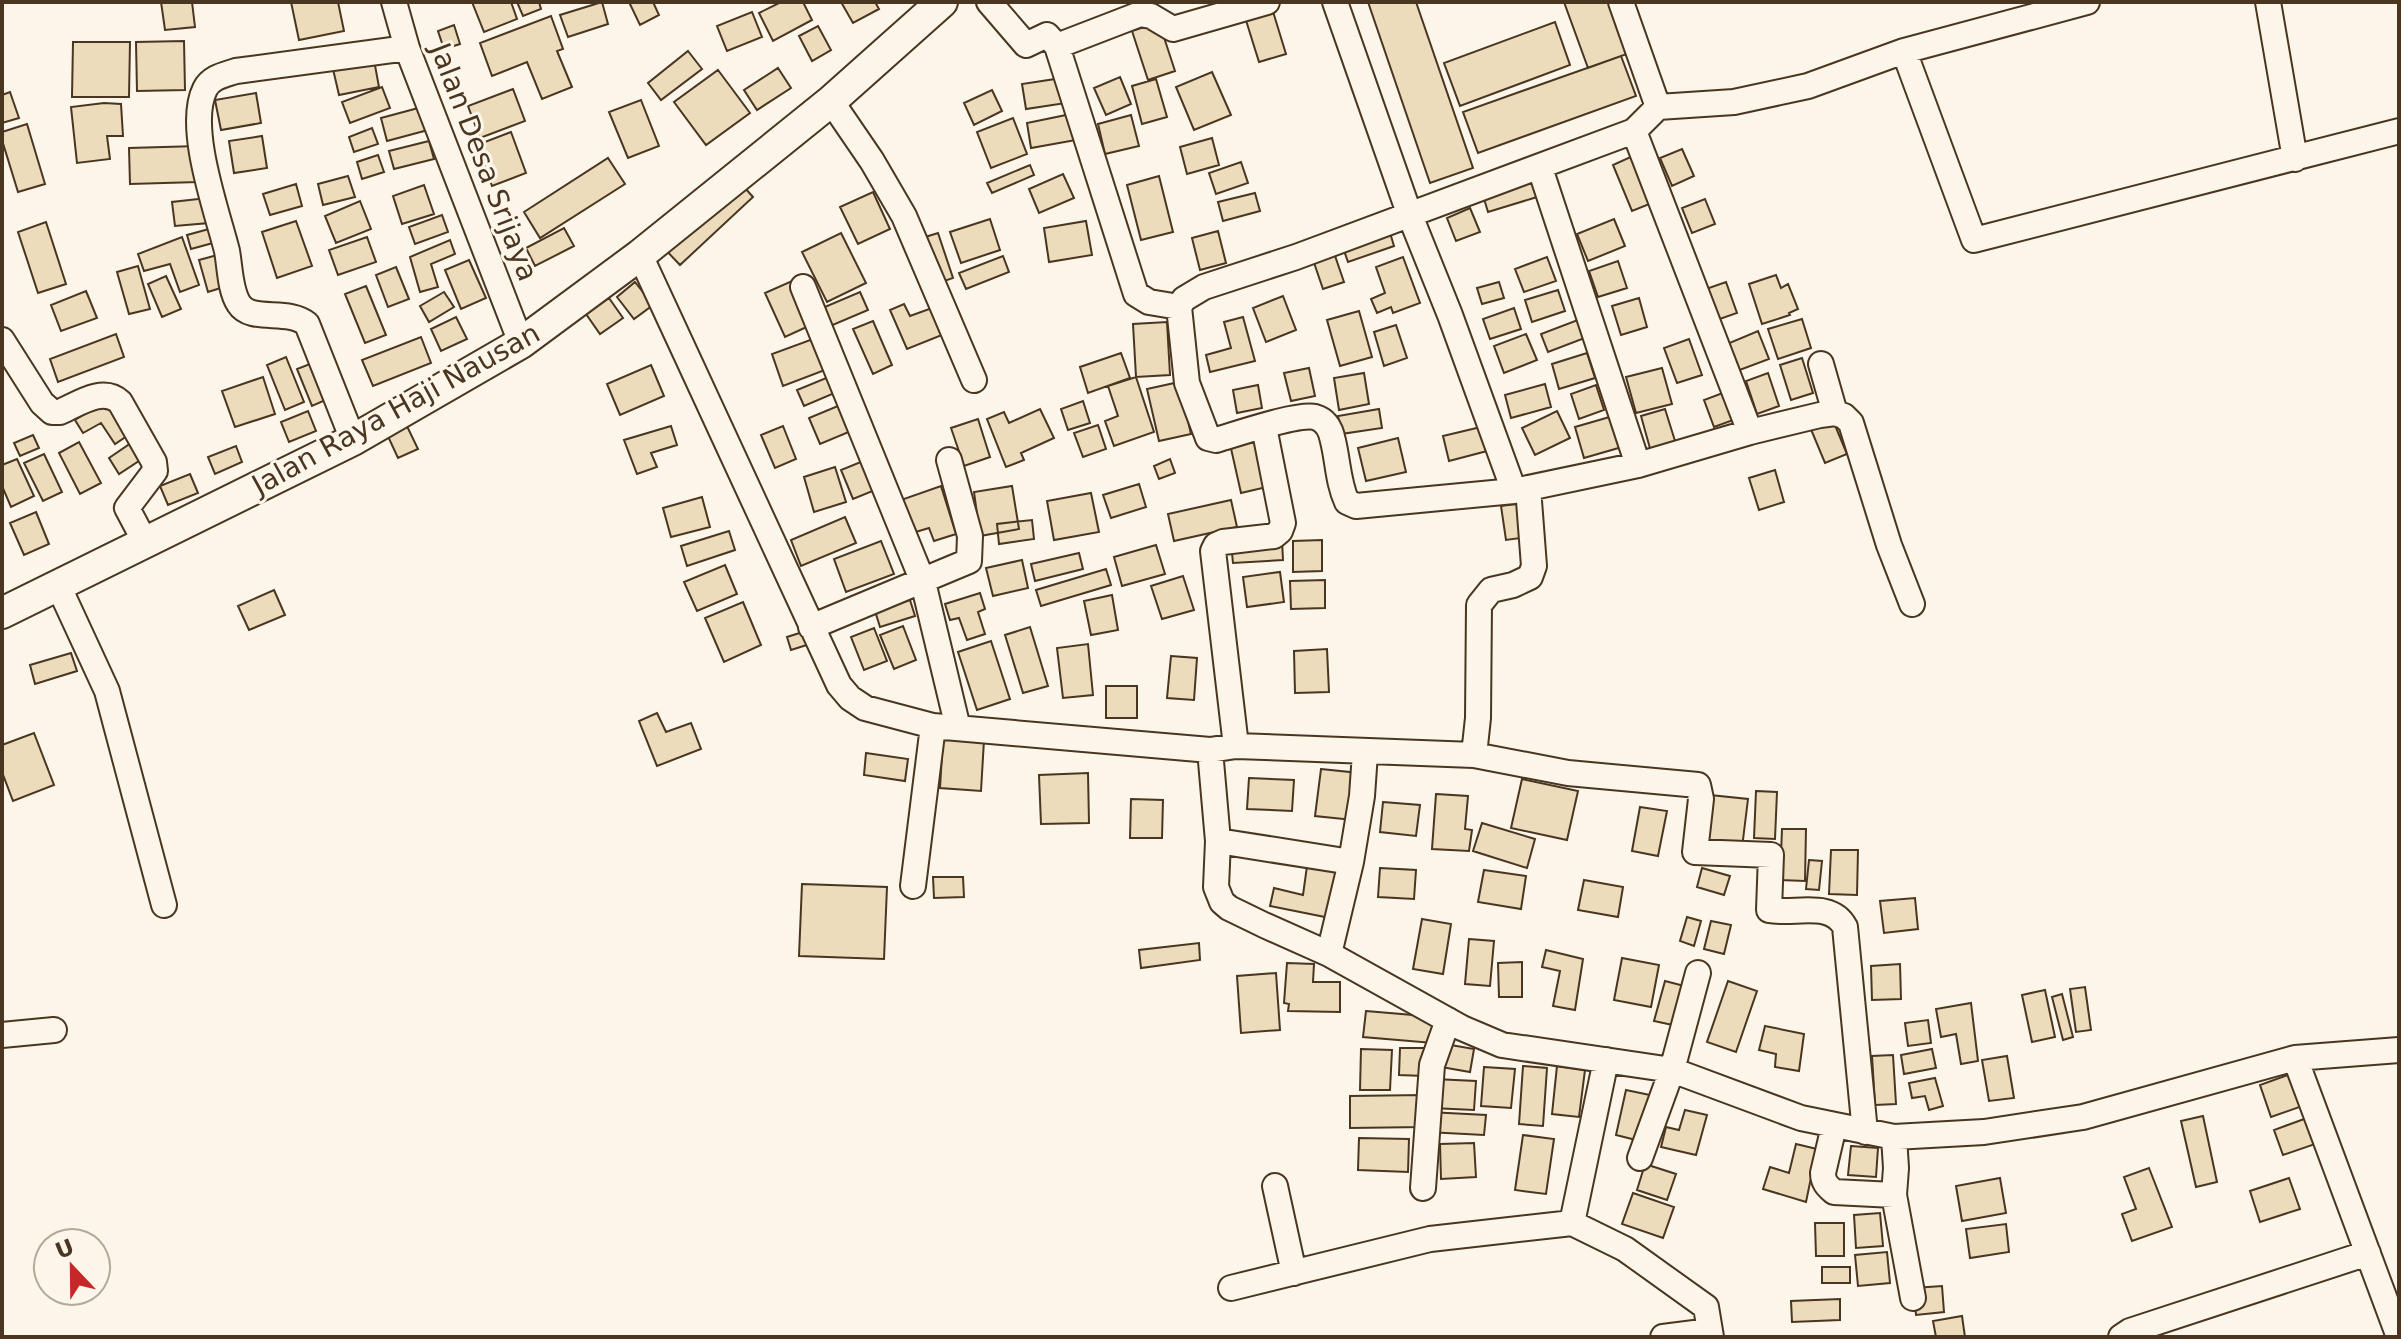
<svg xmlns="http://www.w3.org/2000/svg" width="2401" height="1339" viewBox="0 0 2401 1339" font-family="'DejaVu Sans',sans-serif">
	<rect width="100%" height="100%" fill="#fbf6e9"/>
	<path fill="#ecdcbc" stroke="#4a3520" stroke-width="2" d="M161 2H192L195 27 165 30Z
		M291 2H338L344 31 299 40Z
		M472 2H511L517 19 484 32Z
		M517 2H539L541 9 523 16Z
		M602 2 608 24 568 37 560 15Z
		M629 2H653L659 15 640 25Z
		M781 2H803L812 20 773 41 759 13Z
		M841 2H875L879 9 853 23Z
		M1368 2H1416L1473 168 1430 183Z
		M1564 2H1609L1627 54 1588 68Z
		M1271 5 1286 54 1259 62 1244 14Z
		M752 12 762 37 727 51 717 26Z
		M551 16 563 49 557 51 572 87 542 99 527 62 492 76 480 43Z
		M1159 22 1175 71 1148 80 1132 31Z
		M1555 22 1570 65 1460 106 1444 63Z
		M454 25 460 44 444 49 438 31Z
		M818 26 831 50 812 61 799 36Z
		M184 41 185 90 137 91 136 42Z
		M73 42H130L129 97H72Z
		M688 51 702 69 661 100 648 83Z
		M1621 56 1636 96 1478 153 1463 112Z
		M374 60 379 87 339 95 333 69Z
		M778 68 791 88 757 110 744 90Z
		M718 70 750 113 706 145 674 102Z
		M1212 72 1231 115 1194 130 1176 87Z
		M1120 77 1131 104 1106 115 1094 88Z
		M1062 78 1066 103 1026 109 1022 84Z
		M1156 79 1167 117 1142 124 1132 86Z
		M382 87 390 108 350 123 342 102Z
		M513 89 525 121 480 138 468 106Z
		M992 90 1002 111 974 125 964 103Z
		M10 92 19 118 2 123V95Z
		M256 93 261 123 221 130 215 100Z
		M641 100 659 146 628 158 609 112Z
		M104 103 121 104 123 136H107L110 159 77 163 71 107Z
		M422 107 428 130 387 141 381 118Z
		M1071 114 1076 140 1031 148 1027 123Z
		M1131 115 1139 146 1105 154 1098 124Z
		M1013 118 1027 154 991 168 977 132Z
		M27 124 45 184 18 192 2 140V132Z
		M372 128 378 144 354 152 349 137Z
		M511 132 526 173 492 186 477 145Z
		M262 136 267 168 234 173 229 141Z
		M1212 138 1219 165 1187 174 1180 147Z
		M429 141 434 159 394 169 389 151Z
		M198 146V182L130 184 129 148Z
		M1682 149 1694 176 1672 186 1660 158Z
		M1637 154 1657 201 1632 211 1613 165Z
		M378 155 384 172 362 179 357 162Z
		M608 158 625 184 540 238 524 212Z
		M1241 162 1248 183 1216 194 1209 173Z
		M1030 165 1034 175 992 193 987 183Z
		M1063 174 1074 198 1039 213 1029 189Z
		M348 176 355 197 323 205 318 184Z
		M1159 176 1173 232 1141 240 1127 185Z
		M736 178 753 197 680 265 662 246Z
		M1531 178 1537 197 1488 212 1482 192Z
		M296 184 302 206 270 215 263 194Z
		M424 185 434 214 402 224 393 196Z
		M873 192 890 229 858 244 840 207Z
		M1255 193 1260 211 1223 221 1218 202Z
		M207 198 209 223 175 226 172 202Z
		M1705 199 1715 224 1692 233 1682 208Z
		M360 201 371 229 336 243 325 216Z
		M1470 208 1480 232 1456 241 1447 218Z
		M442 215 448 232 415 244 409 227Z
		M990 219 1000 250 961 263 950 232Z
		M1614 219 1625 246 1588 261 1577 234Z
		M296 221 312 266 277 278 262 232Z
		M1086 221 1092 255 1049 262 1044 228Z
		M46 222 66 284 38 293 18 232Z
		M220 226 224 240 191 249 187 235Z
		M1388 226 1394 246 1348 262 1341 242Z
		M564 228 574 246 535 266 526 248Z
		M1218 231 1226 263 1200 270 1192 238Z
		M841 233 866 283 827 302 802 252Z
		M938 233 953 278 936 284 922 238Z
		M182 237 199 285 180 292 170 264 144 271 138 254Z
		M367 237 376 262 338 275 329 250Z
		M450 240 455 254 431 264 438 287 420 292 410 257Z
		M1333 250 1344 282 1323 289 1312 257Z
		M221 254 230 285 208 292 199 260Z
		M1003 256 1009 272 966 289 959 273Z
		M1403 257 1420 303 1393 313 1391 307 1377 313 1371 299 1385 293 1376 267Z
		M1547 257 1556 281 1524 292 1515 269Z
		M469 260 486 298 461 309 445 270Z
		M1618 261 1627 288 1598 297 1589 271Z
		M138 266 150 309 129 314 117 272Z
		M396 267 409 299 388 307 376 275Z
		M1776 275 1781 288 1788 284 1798 309 1789 313 1790 315 1762 324 1749 284Z
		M166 276 181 309 162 317 148 284Z
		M792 281 811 325 785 337 765 293Z
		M635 282 653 305 634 319 617 297Z
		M1499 282 1504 298 1482 304 1477 288Z
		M1726 282 1737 313 1714 321 1703 290Z
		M366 286 386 335 365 343 345 294Z
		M1558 290 1565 311 1532 322 1525 300Z
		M86 291 97 318 61 331 51 305Z
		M444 292 454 307 429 322 420 306Z
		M860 292 868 310 828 327 820 309Z
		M1283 296 1296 330 1266 342 1253 308Z
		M609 298 623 318 600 334 586 314Z
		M1639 298 1647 327 1621 335 1612 306Z
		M904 304 910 316 932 308 942 335 907 349 890 310Z
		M1514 308 1521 329 1490 339 1483 319Z
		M1359 311 1372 357 1340 366 1327 320Z
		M456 317 467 339 441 351 431 329Z
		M1243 317 1255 361 1210 372 1206 355 1231 348 1224 322Z
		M1583 318 1590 336 1548 352 1541 334Z
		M1802 319 1811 348 1778 359 1768 329Z
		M873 321 892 365 873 374 853 329Z
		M1167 322 1170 375 1136 377 1133 324Z
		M1396 325 1407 358 1384 366 1374 332Z
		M1758 331 1769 359 1737 371 1727 344Z
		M116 334 124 357 58 382 50 359Z
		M1526 334 1537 360 1504 373 1494 346Z
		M421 337 431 363 373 386 362 360Z
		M813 339 825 370 783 386 772 354Z
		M1689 339 1702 375 1677 383 1664 348Z
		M1121 353 1130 378 1088 393 1080 367Z
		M1587 353 1595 378 1559 389 1552 364Z
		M286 357 304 402 285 410 267 365Z
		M1802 358 1813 393 1791 400 1780 365Z
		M315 362 330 398 312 406 297 369Z
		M651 365 664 396 620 415 607 384Z
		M1309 368 1315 396 1291 401 1284 373Z
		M1662 368 1672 404 1636 413 1626 377Z
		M1364 373 1369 404 1339 410 1334 378Z
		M1768 373 1779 406 1757 414 1746 381Z
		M831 376 837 392 804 406 797 390Z
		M263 377 275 414 235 427 222 391Z
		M1136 377 1154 432 1114 446 1105 421 1118 416 1108 386Z
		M1179 382 1191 434 1159 441 1147 389Z
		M1545 384 1551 407 1511 418 1505 395Z
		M1258 385 1262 408 1237 413 1233 390Z
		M1596 385 1604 410 1579 419 1571 394Z
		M1728 391 1739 418 1714 427 1704 400Z
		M105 401 127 436 115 444 101 423 83 433 75 420Z
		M1083 401 1090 423 1068 430 1061 409Z
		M845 403 856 429 820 444 809 418Z
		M1040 409 1054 438 1021 453 1024 460 1006 467 987 419 1004 412 1009 423Z
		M1379 409 1382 428 1341 434 1338 416Z
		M1665 409 1676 444 1651 452 1641 416Z
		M308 411 316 431 289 442 281 422Z
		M1557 411 1570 438 1535 455 1522 428Z
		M1613 416 1622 447 1584 458 1575 427Z
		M1832 418 1847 454 1825 463 1810 427Z
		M978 419 990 457 964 466 951 428Z
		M404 420 418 449 398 458 385 430Z
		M1098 425 1106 449 1083 457 1074 433Z
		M671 426 677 445 651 453 657 467 637 474 624 440Z
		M783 426 796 459 775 468 761 435Z
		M1485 426 1491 450 1449 461 1443 436Z
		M33 435 39 448 20 456 14 443Z
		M1260 437 1271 486 1241 493 1230 444Z
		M1398 438 1406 472 1366 481 1358 448Z
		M137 439 148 455 119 474 109 458Z
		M79 442 101 483 80 494 59 453Z
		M236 446 242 462 215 474 208 457Z
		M44 454 62 492 43 501 24 463Z
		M17 459 34 496 11 507 2 486V465Z
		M868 459 880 488 853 499 841 470Z
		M1170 459 1175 473 1159 479 1154 466Z
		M835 467 846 502 814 512 804 477Z
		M1775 470 1784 502 1759 510 1749 478Z
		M190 474 198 493 168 505 160 486Z
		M1139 484 1146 507 1111 518 1103 495Z
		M941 486 956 534 934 541 929 528 909 534 898 501Z
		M1012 486 1019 529 980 536 974 492Z
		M1091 493 1099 532 1054 540 1047 501Z
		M702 497 710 527 671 537 663 508Z
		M1231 500 1237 527 1174 541 1168 514Z
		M1523 503 1528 537 1506 540 1501 506Z
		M36 512 49 544 24 555 10 523Z
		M845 517 856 543 801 566 791 540Z
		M1032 520 1034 539 999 544 997 524Z
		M729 531 735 550 687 566 681 546Z
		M1282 540 1283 560 1233 563 1231 543Z
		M1322 540V571L1293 572V541Z
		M881 541 894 574 846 592 834 559Z
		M1156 545 1165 574 1122 586 1114 557Z
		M1079 553 1083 569 1035 581 1031 564Z
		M1022 560 1028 588 993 596 986 568Z
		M725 565 737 594 697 611 684 582Z
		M1106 569 1111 585 1041 606 1036 590Z
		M1280 572 1284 602 1247 607 1243 577Z
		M1183 576 1194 610 1162 619 1151 586Z
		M1325 580V608L1291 609 1290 581Z
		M274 590 285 615 249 630 238 606Z
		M980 593 985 609 978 612 985 634 967 640 959 618 950 620 945 604Z
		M1112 595 1118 630 1091 635 1084 601Z
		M910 600 915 616 880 627 875 611Z
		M743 602 761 645 724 662 705 618Z
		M903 626 916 660 894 669 880 635Z
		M1030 627 1048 686 1023 693 1005 635Z
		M874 628 887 661 864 670 851 637Z
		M809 630 813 643 791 650 787 637Z
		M991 641 1010 699 977 710 958 652Z
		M1088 644 1093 695 1063 698 1057 648Z
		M1327 649 1329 692 1295 693 1294 651Z
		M71 653 77 671 35 684 30 665Z
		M1171 656 1197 658 1194 700 1167 698Z
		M1106 686H1137V718H1106Z
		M657 713 666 732 691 723 701 749 657 766 639 721Z
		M34 733 54 785 13 801 2 772V745Z
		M943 737 984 740 981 791 940 788Z
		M866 753 908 759 905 781 864 775Z
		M1321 769 1359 773 1353 820 1315 816Z
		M1088 773 1089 823 1041 824 1039 775Z
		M1249 778 1294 780 1292 811 1247 809Z
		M1522 779 1578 791 1567 840 1511 828Z
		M1756 791 1777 792 1775 839 1754 838Z
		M1436 794 1468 796 1465 829 1472 830 1469 851 1432 849Z
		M1710 795 1748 799 1742 848 1705 844Z
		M1131 799 1163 800 1162 838H1130Z
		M1383 802 1420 805 1416 836 1380 832Z
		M1640 807 1667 811 1658 856 1632 851Z
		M1482 823 1535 839 1527 868 1473 851Z
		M1782 829H1806L1805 881 1780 880Z
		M1831 850H1858L1857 895 1829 894Z
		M1809 860 1822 861 1819 890 1806 889Z
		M1307 866 1337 870 1330 918 1270 906 1274 888 1303 895Z
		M1380 868 1416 870 1414 899 1378 897Z
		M1702 868 1730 876 1724 895 1697 887Z
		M1484 870 1526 876 1521 909 1478 902Z
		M933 877H963L964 897 934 898Z
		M1584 880 1623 887 1618 917 1578 910Z
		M802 884 887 887 884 959 799 956Z
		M1915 898 1918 929 1884 933 1880 901Z
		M1687 917 1701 921 1694 946 1680 941Z
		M1422 919 1451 924 1443 974 1413 969Z
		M1711 921 1731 925 1724 954 1704 949Z
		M1469 939 1494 941 1490 986 1465 984Z
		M1199 943 1200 960 1141 968 1139 950Z
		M1546 950 1583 959 1575 1010 1553 1006 1560 971 1542 967Z
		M1622 958 1659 965 1651 1007 1614 1000Z
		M1522 962V997H1499L1498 963Z
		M1287 963 1314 964 1313 982H1340V1012L1288 1011 1289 1004 1284 1003Z
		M1900 964 1901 999 1872 1000 1871 966Z
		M1276 973 1280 1030 1241 1033 1237 976Z
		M1665 981 1692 988 1682 1027 1654 1021Z
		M1728 981 1757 991 1736 1052 1707 1042Z
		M2085 987 2091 1030 2076 1032 2070 989Z
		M2045 990 2055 1037 2032 1042 2022 995Z
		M2062 994 2073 1037 2063 1040 2052 997Z
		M1971 1003 1978 1061 1961 1064 1956 1034 1941 1037 1936 1009Z
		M1366 1011 1436 1017 1433 1043 1363 1037Z
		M1928 1020 1931 1043 1908 1046 1905 1023Z
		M1765 1026 1804 1034 1799 1071 1775 1067 1776 1054 1759 1050Z
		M1445 1044 1474 1049 1470 1072 1441 1067Z
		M1400 1048H1425L1424 1076 1399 1075Z
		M1361 1049 1392 1050 1390 1090H1360Z
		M1932 1049 1936 1068 1904 1074 1901 1055Z
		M1893 1055 1896 1104 1875 1105 1872 1056Z
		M2007 1056 2014 1098 1989 1101 1982 1060Z
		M1523 1066 1547 1068 1543 1126 1519 1124Z
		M1557 1066 1585 1070 1579 1117 1552 1114Z
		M1484 1067 1515 1069 1511 1108 1481 1106Z
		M2296 1072 2308 1104 2271 1117 2260 1085Z
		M1935 1078 1943 1106 1929 1110 1925 1096 1912 1098 1909 1083Z
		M1434 1079 1476 1081 1474 1110 1432 1108Z
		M1626 1090 1650 1095 1640 1141 1616 1135Z
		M1423 1095V1127L1350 1128V1096Z
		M1685 1110 1707 1115 1696 1155 1661 1147 1666 1127 1679 1130Z
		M1428 1112 1486 1115 1484 1135 1427 1132Z
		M2315 1115 2324 1141 2283 1155 2274 1130Z
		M2203 1116 2217 1182 2196 1187 2181 1121Z
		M1523 1135 1554 1139 1546 1194 1515 1190Z
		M1359 1138 1409 1139 1408 1172 1358 1170Z
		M1474 1143 1476 1177 1441 1179 1440 1144Z
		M1796 1144 1817 1149 1806 1202 1763 1189 1770 1167 1789 1173Z
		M1851 1146 1878 1148 1876 1177 1848 1175Z
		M1645 1164 1676 1174 1667 1200 1637 1190Z
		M2149 1168 2172 1227 2132 1241 2122 1214 2136 1209 2124 1177Z
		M2000 1178 2006 1213 1962 1221 1956 1186Z
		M2289 1178 2300 1209 2260 1222 2250 1191Z
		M1633 1193 1674 1207 1663 1238 1622 1224Z
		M1880 1213 1883 1246 1856 1248 1854 1215Z
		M1815 1223H1844V1256H1816Z
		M2006 1224 2009 1252 1970 1258 1966 1229Z
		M1887 1252 1890 1283 1858 1286 1855 1255Z
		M1822 1267H1850V1283H1822Z
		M1942 1286 1944 1312 1916 1315 1914 1288Z
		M1840 1299V1320L1792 1322 1791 1301Z
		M1962 1316 1965 1337H1936L1933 1321Z"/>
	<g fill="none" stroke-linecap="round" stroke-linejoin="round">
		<defs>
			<path id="minor" d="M394 2 407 48 521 343
				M989 2 1026 45 1047 35 1057 46 1136 294 1149 302 1179 307
				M1335 2 1409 213 1450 315 1514 491
				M1621 2 1658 107
				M2268 2 2295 159
				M1057 46 1140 14 1151 16 1173 29 1267 2
				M1904 51 1974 240 2399 131
				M831 101 872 161 904 216 974 380
				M1634 131 1750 432
				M1540 168 1638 465
				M640 255 839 685 850 698 865 708 933 726 1210 750 1218 841 1216 887 1222 902 1229 908 1264 925 1329 954 1462 1028 1502 1045 1672 1070 1801 1118 1894 1137 1984 1132 2083 1117 2295 1058 2399 1337
				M803 287 923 582 958 728
				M2 340 42 403 52 412H60C78 404 103 386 120 402L154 462 155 471 127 508 145 542
				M1821 364 1835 413
				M353 440 307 324C288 308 251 323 239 304 230 291 230 267 227 251 217 211 186 127 205 89 211 77 224 75 236 71L407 48
				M58 585 107 691 164 905
				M1912 604 1889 545 1851 423 1844 416 1835 413 1820 415 1750 432 1638 465 1514 491 1356 506 1347 502C1338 483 1338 461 1333 441 1331 430 1326 420 1315 417 1297 413 1237 434 1216 440L1208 438 1187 383 1179 307 1184 299 1204 287 1296 257 1634 131 1658 107 1734 102 1808 86 1904 51 2087 2
				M811 627 969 561 970 536 949 460
				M1236 746 1213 551 1216 545 1223 542 1274 536 1280 531 1283 523 1264 427
				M1210 750 1236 746 1474 755 1478 718 1479 605 1491 590 1513 585 1530 577 1534 566 1528 488
				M1474 755 1568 773 1698 785 1701 799 1695 852 1771 855 1769 910C1794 915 1831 900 1845 927L1865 1132
				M1218 841 1351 862 1362 796 1365 753
				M913 886 933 726
				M1329 954 1351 862
				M2 1035 54 1030
				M2295 1058 2399 1050
				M1606 1060 1572 1223 1625 1249 1706 1307 1711 1337
				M1834 1126 1823 1173C1823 1182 1827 1186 1834 1192L1894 1195
				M1894 1137 1896 1168 1894 1195 1913 1298
				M1640 1158 1672 1070 1698 973
				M1275 1186 1294 1273
				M1423 1188 1432 1065 1448 1020
				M1231 1288 1430 1239 1572 1223
				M1663 1337 1710 1331
				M2121 1337 2130 1331 2368 1253"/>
			<path id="tertiary" d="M2 613 353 440 521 343 640 255 831 101 942 2"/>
		</defs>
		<use href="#minor" stroke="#4a3520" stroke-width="28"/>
		<use href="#tertiary" stroke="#4a3520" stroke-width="34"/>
		<use href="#minor" stroke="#fbf6e9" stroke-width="24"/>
		<use href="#tertiary" stroke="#fbf6e9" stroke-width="30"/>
	</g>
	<g text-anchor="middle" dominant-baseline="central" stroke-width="6" stroke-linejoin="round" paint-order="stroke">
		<g font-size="28" fill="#4a3520" stroke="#fbf6e9">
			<text transform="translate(484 162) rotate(69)">Jalan Desa Srijaya</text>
			<text transform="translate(396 409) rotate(-29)">Jalan Raya Haji Nausan</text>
		</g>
	</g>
	<rect width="2401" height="1339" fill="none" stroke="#4a3520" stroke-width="8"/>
	<g transform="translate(72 1267) rotate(338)"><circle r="38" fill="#fbf6e9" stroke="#b4a999" stroke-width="2"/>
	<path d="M0-6L14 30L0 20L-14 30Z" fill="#c62828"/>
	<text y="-12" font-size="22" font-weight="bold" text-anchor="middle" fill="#4a3520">U</text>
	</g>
</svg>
